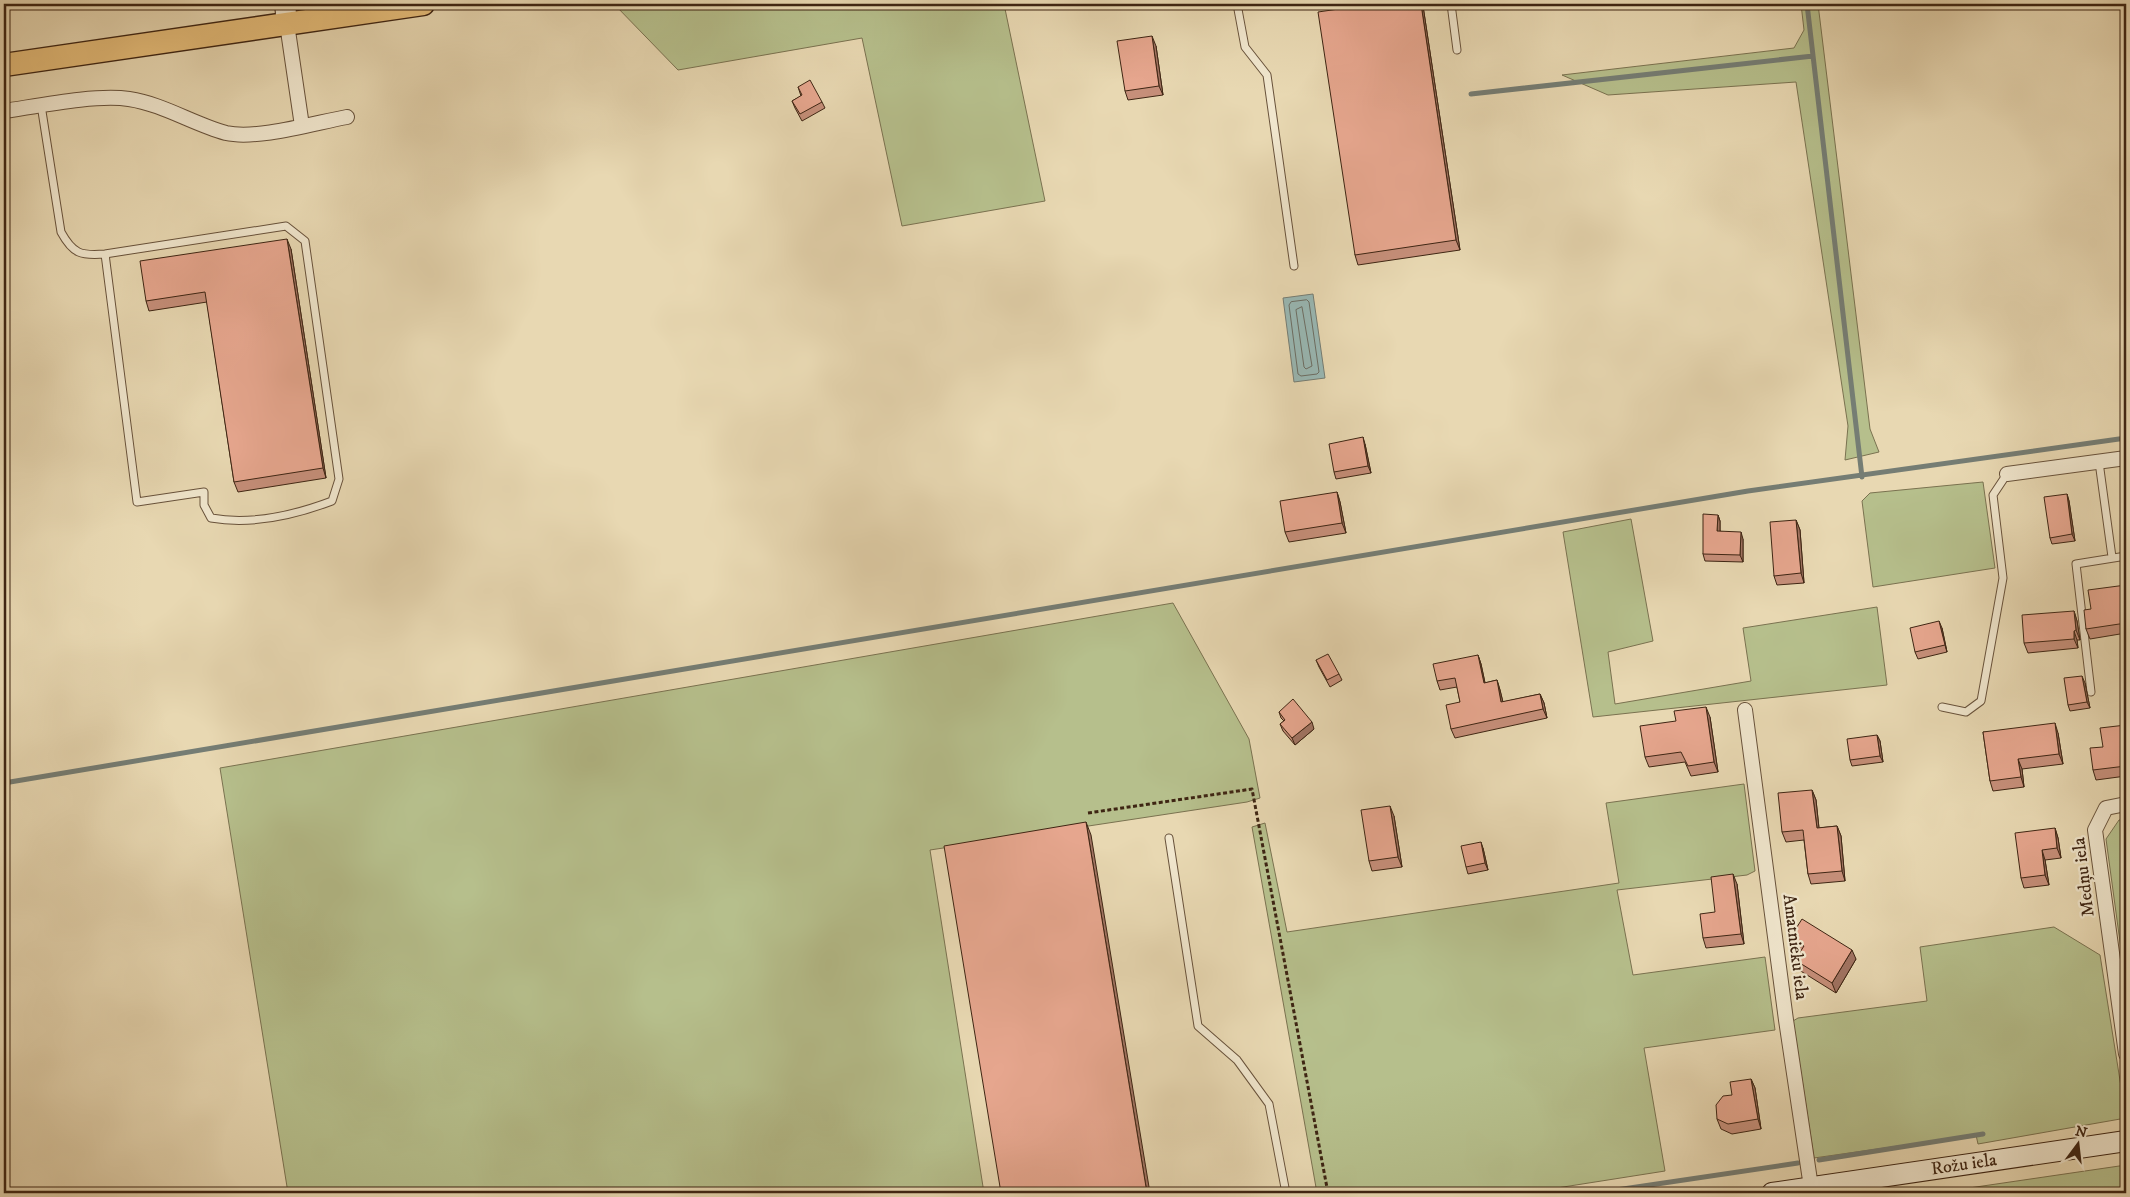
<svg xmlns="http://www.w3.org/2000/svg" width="2130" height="1197" viewBox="0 0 2130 1197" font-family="'IM FELL DW Pica',serif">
	<rect width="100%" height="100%" fill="#e8d8b2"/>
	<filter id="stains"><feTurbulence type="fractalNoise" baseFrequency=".004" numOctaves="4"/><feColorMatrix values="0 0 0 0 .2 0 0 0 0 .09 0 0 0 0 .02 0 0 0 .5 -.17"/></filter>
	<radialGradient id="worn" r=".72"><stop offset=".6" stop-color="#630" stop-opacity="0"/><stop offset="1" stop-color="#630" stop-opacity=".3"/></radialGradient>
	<path fill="#b6bf8c" stroke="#7a7250" d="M614 4H1004L1045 201 902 226 862 38 678 70Z
		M1801 4H1818L1870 429 1879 452 1845 460 1848 426 1796 82 1608 95 1562 75 1794 48 1804 30Z
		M1983 482 1995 568 1873 587 1862 501 1870 493Z
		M1631 519 1653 641 1608 652 1615 704 1751 681 1743 628 1877 607 1887 685 1593 717 1563 532Z
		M1173 603 1249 739 1260 798 1247 802 930 850 984 1193H288L220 768Z
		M1744 784 1755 871 1747 875 1617 890 1633 975 1765 957 1775 1030 1644 1048 1665 1171 1525 1193H1317L1252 827 1265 823 1287 932 1619 883 1606 803Z
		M2126 819V986L2106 839 2119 820Z
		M2054 927 2100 955 2126 1118 1978 1144 1976 1135 1814 1158 1793 1021 1798 1018 1927 1001 1920 947Z
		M2126 1165V1193H1935Z"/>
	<path fill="#99b8b4" stroke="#757d74" d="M1313 294 1325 378 1294 382 1283 298Z"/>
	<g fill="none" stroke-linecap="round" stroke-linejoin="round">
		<path stroke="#6c6e64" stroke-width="1" d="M1307 300 1309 302 1319 372 1317 374 1301 376 1298 374 1289 305 1291 302Z
			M1302 307 1312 366 1306 369 1304 367 1296 310Z"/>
		<path stroke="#757d74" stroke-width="5" d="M1807 4 1862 477
			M1471 94 1813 56
			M4 783 1748 491 2126 438
			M1819 1160 1983 1134
			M2004 1190V1193
			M1596 1193 1798 1163"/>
		<defs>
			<path id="lane" d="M1237 4 1245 47 1267 75 1294 266
				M1451 4 1457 50
				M1237 6 1255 4
				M41 105 61 232C73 254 81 256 105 254L286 226 305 241 339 479 332 501C295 515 250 525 211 518L204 505V492L137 502 105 254
				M2099 462 2112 557
				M2091 692 2076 564 2126 556
				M1942 707 1966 712 1981 701 2003 578 1993 495 2007 474
				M1169 838 1198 1026 1237 1060 1269 1104 1286 1193"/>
			<path id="street" d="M287 24 302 126
				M4 111C38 106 96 94 129 99 163 104 193 124 226 133 257 140 314 123 347 117
				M2007 474 2126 458
				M1745 710 1786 1020 1811 1187
				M2126 804 2106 808 2095 830 2126 1054"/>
			<g id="secondary">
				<path d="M285 4 287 24"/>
				<path id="s1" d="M1772 1193 2126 1141"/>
			</g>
			<path id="primary" d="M4 65 423 4"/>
		</defs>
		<use href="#lane" stroke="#68523b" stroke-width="9"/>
		<use href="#street" stroke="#68523b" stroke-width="16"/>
		<use href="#secondary" stroke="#3e2513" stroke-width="22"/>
		<use href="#primary" stroke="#3e2513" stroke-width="25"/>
		<path stroke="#3e2513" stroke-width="3" stroke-dasharray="4 2.5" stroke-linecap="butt" d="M1088 813 1252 789 1328 1193"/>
		<use href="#lane" stroke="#f0e6cd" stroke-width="7"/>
		<use href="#street" stroke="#f0e6cd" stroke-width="14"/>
		<use href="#secondary" stroke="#f0e6cd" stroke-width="20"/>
		<use href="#primary" stroke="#e4bc79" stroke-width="22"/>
	</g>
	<path fill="#c68f7a" stroke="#3e2513" d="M1423 6 1460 250 1358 265 1355 255Z
		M1156 46 1163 95 1128 100 1125 91Z
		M798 87 822 102 825 108 802 121 795 108 792 101 801 96Z
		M291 249 326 478 238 492 234 482 207 302 149 311 146 301Z
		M1365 444 1371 473 1336 479 1334 472Z
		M1337 492 1340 502 1346 533 1289 542 1285 532Z
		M2067 494 2069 501 2075 541 2052 544 2050 538Z
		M1718 515 1720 521V531L1743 539V562L1705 561 1703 554Z
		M1796 520 1800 530 1804 583 1777 585 1774 576Z
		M2126 585V633L2090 639 2086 629 2091 609Z
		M2074 611 2077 621 2080 640H2077L2078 648 2028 653 2024 643Z
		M1942 628 1947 652 1918 659 1915 652Z
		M1478 655 1481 664 1485 683 1497 680 1500 690 1503 702 1540 694 1544 703 1547 718 1455 738 1451 729 1460 702 1457 687 1440 690 1437 681Z
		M1316 660 1339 674 1342 680 1330 687 1319 667Z
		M2085 683 2090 708 2070 711 2068 705Z
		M1279 712 1314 729 1295 745 1283 731 1280 724 1284 721 1281 718Z
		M1710 717 1718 772 1691 776 1685 762 1649 767 1645 757Z
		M2126 725V776L2096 780 2093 770 2103 747Z
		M1983 732 2058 733 2063 764 2022 769 2024 787 1993 791 1990 781Z
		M1877 735 1880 741 1883 762 1852 766 1850 760Z
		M1812 790 1816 800 1819 828 1837 826 1841 836 1845 881 1811 884 1808 874 1804 840 1786 842 1782 832Z
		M1394 816 1402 867 1372 871 1369 861Z
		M2055 828 2058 838 2061 858 2045 860 2049 885 2024 888 2021 878Z
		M1483 848 1488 870 1468 874 1466 867Z
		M1737 884 1744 944 1706 948 1703 938Z
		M1790 938 1856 959 1836 993 1799 970 1795 960 1800 952 1794 948Z
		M1751 1079 1755 1088 1761 1129 1732 1134 1721 1129 1717 1119 1732 1095Z"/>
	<path fill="#a17463" stroke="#3e2513" d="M1421 4H1422L1423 6 1460 250 1456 240Z
		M1152 36 1156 46 1163 95 1159 86Z
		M287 239 291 249 326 478 323 468Z
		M1363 437 1365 444 1371 473 1368 466Z
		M1337 492 1340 502 1346 533 1342 523Z
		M2067 494 2069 501 2075 541 2072 534Z
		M1718 515 1720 521V538L1717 531Z
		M1796 520 1800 530 1804 583 1801 573Z
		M1741 532 1743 539V562L1740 555Z
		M2074 611 2077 621 2080 640 2076 630Z
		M1939 621 1942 628 1947 652 1945 645Z
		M2074 631 2077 640 2078 648 2074 639Z
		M1478 655 1481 664 1487 692 1484 683Z
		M2082 676 2085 683 2090 708 2087 702Z
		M1497 680 1500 690 1505 711 1501 702Z
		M1540 694 1544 703 1547 718 1543 709Z
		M1706 707 1710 717 1718 772 1714 762Z
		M1312 722 1314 729 1295 745 1292 738Z
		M2055 723 2058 733 2063 764 2059 754Z
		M1877 735 1880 741 1883 762 1880 756Z
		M2018 759 2022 769 2024 787 2021 777Z
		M1812 790 1816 800 1820 838 1817 828Z
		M1390 806 1394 816 1402 867 1398 857Z
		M1086 822 1091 835 1150 1193H1147Z
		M1837 826 1841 836 1845 881 1842 871Z
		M2055 828 2058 838 2061 858 2057 848Z
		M1481 842 1483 848 1488 870 1485 863Z
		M2042 850 2045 860 2049 885 2045 875Z
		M1733 874 1737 884 1744 944 1741 934Z
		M1852 950 1856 959 1836 993 1832 983Z
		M1751 1079 1755 1088 1761 1129 1758 1119Z"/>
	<path fill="#e6a68e" stroke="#3e2513" d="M1373 4H1421L1456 240 1355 255 1318 12Z
		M1152 36 1159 86 1125 91 1117 41Z
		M810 80 822 102 800 114 792 101 802 95 798 87Z
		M287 239 323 468 234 482 205 292 146 301 140 261Z
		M1363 437 1368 466 1334 472 1329 444Z
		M1337 492 1342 523 1285 532 1280 501Z
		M2067 494 2072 534 2050 538 2044 497Z
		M1703 514 1718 515 1717 531 1741 532 1740 555 1703 554Z
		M1796 520 1801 573 1774 576 1770 522Z
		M2126 585V623L2086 629 2084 610 2091 609 2088 590Z
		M2074 611 2076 630 2074 631V639L2024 643 2022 615Z
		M1939 621 1945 645 1915 652 1910 628Z
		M1328 654 1339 674 1327 680 1316 660Z
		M1478 655 1484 683 1497 680 1501 702 1540 694 1543 709 1451 729 1446 705 1460 702 1455 678 1437 681 1433 664Z
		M2082 676 2087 702 2068 705 2064 678Z
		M1293 699 1312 722 1292 738 1280 724 1285 720 1279 712Z
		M1706 707 1714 762 1688 766 1681 752 1645 757 1640 726 1676 721 1674 711Z
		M2055 723 2059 754 2018 759 2021 777 1990 781 1983 732Z
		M2126 725V766L2093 770 2090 748 2103 747 2100 728Z
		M1877 735 1880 756 1850 760 1847 739Z
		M1812 790 1817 828 1837 826 1842 871 1808 874 1803 830 1782 832 1778 793Z
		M1390 806 1398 857 1369 861 1361 810Z
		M1086 822 1147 1193H1001L944 846Z
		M2055 828 2057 848 2042 850 2045 875 2021 878 2015 833Z
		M1481 842 1485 863 1466 867 1461 846Z
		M1733 874 1741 934 1703 938 1700 914 1715 912 1711 877Z
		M1802 919 1852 950 1832 983 1795 960 1804 946 1790 938Z
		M1751 1079 1758 1119 1728 1124 1717 1119 1716 1105 1723 1096 1732 1095 1730 1082Z"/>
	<g text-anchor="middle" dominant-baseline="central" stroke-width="4.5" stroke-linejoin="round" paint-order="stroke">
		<g font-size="18" fill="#3e2513" stroke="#f0e6cd">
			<text transform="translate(2084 877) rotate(-97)">Medņu iela</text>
			<text transform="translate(1795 947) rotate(83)">Amatnieku iela</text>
			<text stroke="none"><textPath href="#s1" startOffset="194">Rožu iela</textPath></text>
		</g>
	</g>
	<rect width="2130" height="1197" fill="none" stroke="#e8d8b2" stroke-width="20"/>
	<rect x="5" y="5" width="2120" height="1187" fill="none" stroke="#3e2513" stroke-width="2.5"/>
	<rect x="10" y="10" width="2110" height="1177" fill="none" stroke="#3e2513"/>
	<g transform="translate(2078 1144) rotate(15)" stroke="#f0e6cd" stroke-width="4" paint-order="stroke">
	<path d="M0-4L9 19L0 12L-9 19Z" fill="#3e2513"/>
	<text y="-8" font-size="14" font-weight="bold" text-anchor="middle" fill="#3e2513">N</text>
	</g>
	<rect width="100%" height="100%" filter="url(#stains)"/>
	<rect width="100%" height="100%" fill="url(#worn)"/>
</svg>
